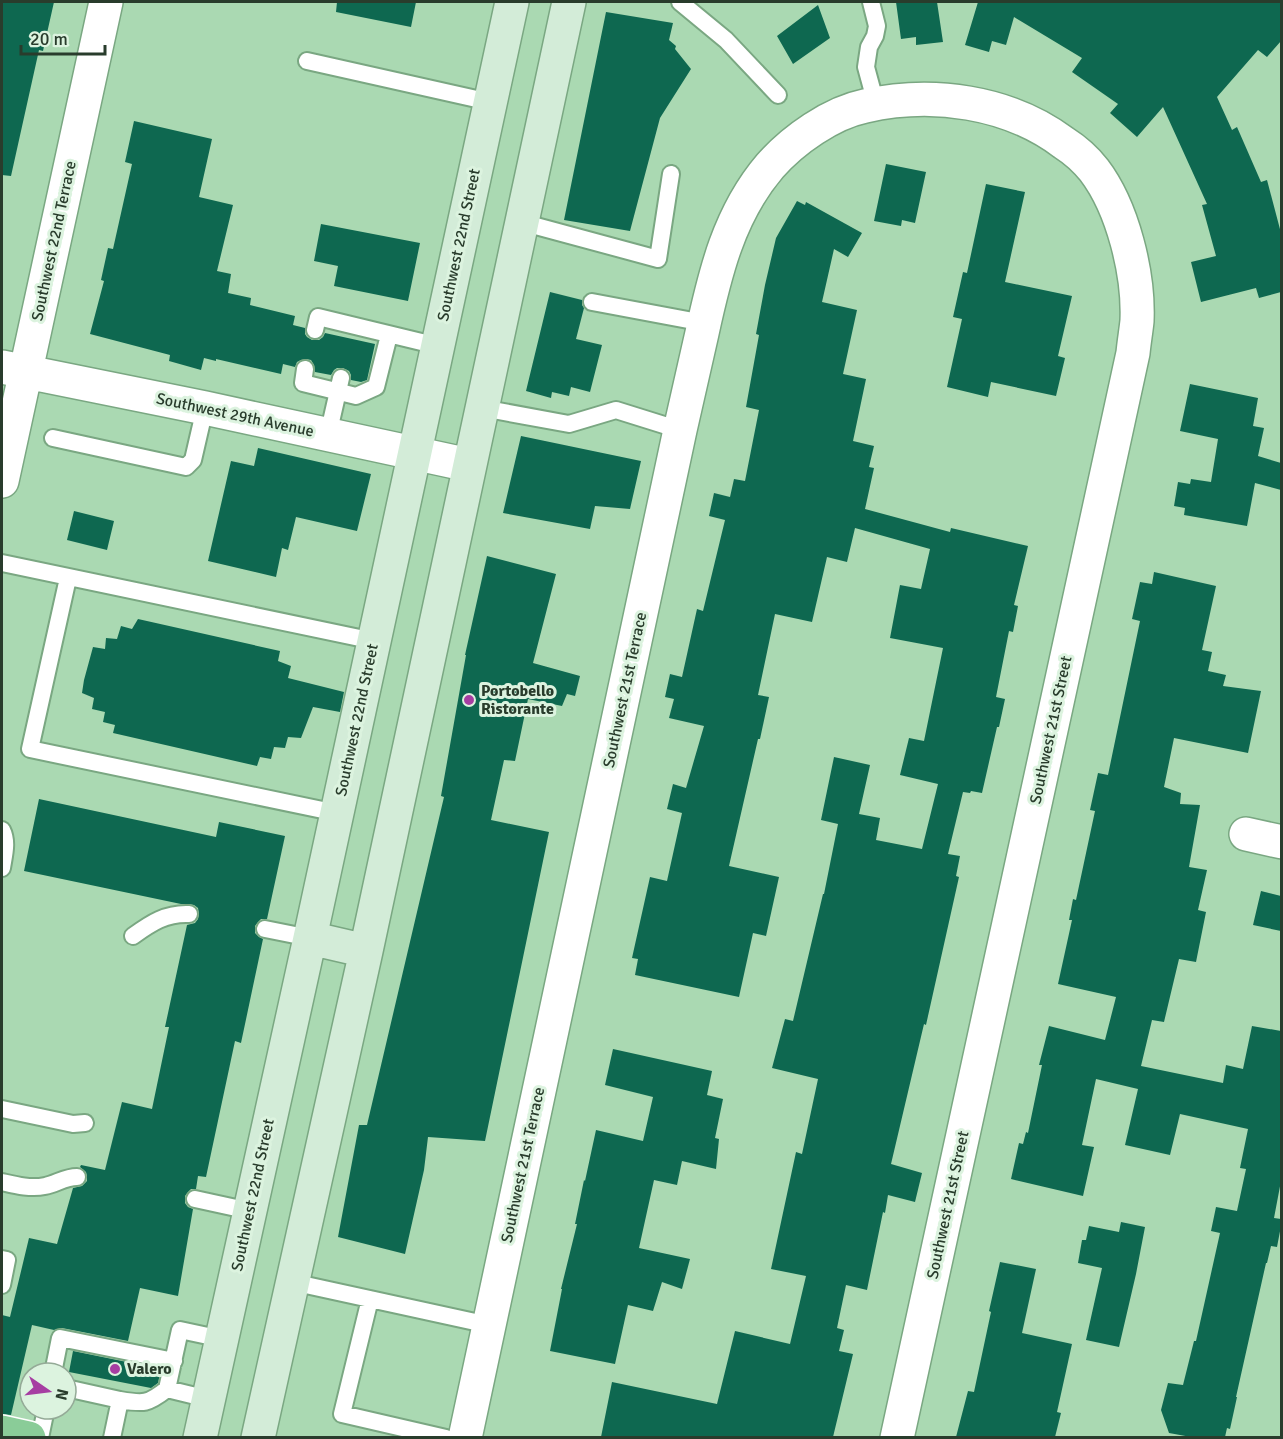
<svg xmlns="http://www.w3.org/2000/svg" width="1283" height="1439" viewBox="0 0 1283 1439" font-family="Signika,sans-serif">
	<rect width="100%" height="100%" fill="#aad9b2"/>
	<path fill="#0e6850" d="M2 2H54L43 51 39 50 11 176 2 175Z
		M337 2H416L411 27 336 12Z
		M896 2H937L943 42 916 45V37L901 39Z
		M978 2H1281V41L1267 57 1258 50 1217 97 1232 130 1237 127 1261 182 1267 180 1281 233V292L1259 298 1256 288 1201 302 1191 262 1216 256 1202 205 1207 204 1163 107 1137 137 1110 113 1118 104 1072 72 1082 58 1014 17 1006 45 992 41 989 52 965 45Z
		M818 5 830 38 793 64 777 36Z
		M606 12 673 23 669 40 676 46 675 49 691 69 660 118 630 231 564 220Z
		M134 121 212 139 199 197 233 205 217 271 231 274 228 293 251 298 250 305 295 316 293 325 305 328V334L307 337 312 340H319L323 337 325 333 375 344 367 380 361 382 351 380V375L349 371 343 368H337L334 370 331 375 315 372 314 365 311 360 306 359 301 360 297 362 295 367 283 364 281 374 216 359V361L204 358 201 370 169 361 170 355 90 334 104 281 101 280 108 248 113 249 132 164 125 162Z
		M886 164 926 172 915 223 902 220 901 226 874 221Z
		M986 184 1025 192 1005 282 1072 296 1058 356 1065 358 1056 396 991 382 988 397 947 387 962 319 953 317 963 272 967 273Z
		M797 201 805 205 806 202 862 233 848 257 834 249 822 302 857 310 843 374 866 379 853 441 874 446 869 467 874 468 865 509 950 532 951 528 1028 546 1014 605 1018 606 1013 632 1009 631 996 697 1005 699 999 727H997L982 793 971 791 970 793 963 792 948 854 960 856 956 876 959 877 926 1025 924 1024 891 1164 922 1173 915 1202 888 1195 885 1213 883 1212 867 1290 846 1285 837 1328 844 1330 839 1351 853 1354 833 1437H601L612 1382 717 1404 735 1331 790 1344 806 1276 771 1269 796 1152 802 1154 818 1079 772 1068 785 1019 793 1021 823 894H824L838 824 821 820 834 757 870 765 859 814 880 818 876 840 922 849 938 784 900 775 909 738 924 741 943 648 890 638 900 585 921 589 930 549 855 528 847 562 827 557 812 622 775 614 758 695 769 697 760 739H758L729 866 779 877 766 936 753 933 739 997 635 975 638 959 632 958 650 877 667 881 682 813 667 809 673 784 686 788 704 726 669 718 674 699 665 697 670 674 682 677 697 609 703 611 725 520 709 516 714 493 730 497 734 479 745 481 759 410 746 407 759 335 756 334 765 285 776 238Z
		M321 224 420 243 408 301 334 286 338 266 314 261Z
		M550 292 582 300V305L584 308 576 339 602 345 590 392 571 387 569 396 552 392 551 398 526 391Z
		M1190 384 1258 398 1253 426 1264 428 1258 456 1281 463V490L1255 483 1247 526 1184 515 1185 508 1174 506 1178 482 1190 484 1191 479 1211 482 1218 439 1180 431Z
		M521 436 641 461 630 509 595 506 590 529 503 513Z
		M258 448 371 474 357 531 296 517 288 550 282 548 276 577 208 561 231 461 254 466Z
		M74 511 114 521 107 550 67 540Z
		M487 556 556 574 533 663 580 676 575 696 567 694 562 706 528 699 515 761 504 760 491 820 549 832 485 1141 428 1137 424 1170 405 1254 338 1237 359 1125H367L444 797 441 796 466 655H465Z
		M1154 572 1216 586 1202 650 1212 652 1208 671 1226 675 1223 686 1261 691 1248 753 1174 738 1164 787 1181 793 1180 804 1200 805 1189 867 1207 870 1198 910 1206 912 1196 962 1179 959 1164 1022 1152 1020 1141 1066 1223 1083 1226 1065 1243 1069 1252 1026 1281 1031V1181L1274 1218 1281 1219V1226L1277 1247 1271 1246 1267 1263H1266L1236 1397H1237L1230 1429 1227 1428 1225 1437H1191L1169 1433 1161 1410 1168 1383 1183 1385 1194 1341H1196L1220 1233 1211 1231 1216 1207 1237 1211 1246 1169 1240 1168 1248 1129 1180 1114 1170 1155 1125 1145 1138 1089 1096 1079 1082 1145 1094 1147 1083 1196 1011 1179 1019 1143 1023 1144 1026 1132 1028 1133 1042 1065H1039L1049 1026 1105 1040 1116 997 1058 984 1072 920H1069L1073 899 1076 900 1095 811 1090 810 1098 773 1108 775 1140 621 1132 619 1140 582 1152 584Z
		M138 619 280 651 278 661 291 666 288 678 344 692 340 712 313 707 301 738 288 737 285 748 274 747 271 759 260 757 257 766 113 733 115 725 103 722 105 712 92 709 94 698 82 693 84 680 93 647 105 649 106 638 117 639 121 626 132 629Z
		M39 799 216 837 219 822 285 836 267 919H261L258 922 255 926V933L259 937 263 939 241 1043 235 1041 206 1177 198 1176 196 1189H191L188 1192 185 1196V1203L188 1207 193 1209 178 1296 140 1288 128 1341 62 1328 54 1330 32 1325 11 1415 2 1414V1315L10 1317 29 1238 57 1244 73 1188 82 1186 87 1181V1176L86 1172 80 1167 81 1165 105 1170 122 1102 152 1109 169 1027H165L187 925 195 923 198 919 199 914 198 908 194 905 189 904H181L24 871Z
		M1261 891 1281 896V931L1253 925Z
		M613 1049 712 1071 707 1095 723 1099 715 1138 719 1139 716 1169 682 1161 677 1185 654 1180 639 1248 690 1259 682 1289 662 1282 653 1311 628 1305 615 1364 550 1351 562 1289H561L577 1224H575L584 1180 585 1181 596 1130 643 1141 653 1097 605 1085Z
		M1121 1222 1145 1227 1136 1274 1119 1347 1086 1340 1102 1268 1078 1263 1082 1240H1086L1089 1226 1119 1232Z
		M1000 1262 1036 1269 1022 1333 1072 1344 1057 1412 1061 1413 1055 1437H956L968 1391 974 1392 991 1312 989 1311Z
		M73 1351 161 1369 158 1383 151 1388 69 1372Z"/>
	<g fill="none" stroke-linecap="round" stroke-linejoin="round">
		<defs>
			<path id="service" d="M680 2 726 40 778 95
				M871 2 877 26 875 36 869 47 866 67 876 104
				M307 61 490 102
				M521 222 658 259 671 174
				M592 302 704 323
				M315 330 318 317 438 346
				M305 369 303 383 356 396 376 387 389 335
				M482 408 569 424 616 410 680 430
				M328 435 341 378
				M53 438 186 467 193 460 205 408
				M2 563 374 641
				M68 578 30 749 337 813
				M2 830C8 842 4 855 2 868
				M265 929 310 938
				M133 936C151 923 166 913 189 914
				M2 1109 73 1124 85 1123
				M2 1182C15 1185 30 1189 45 1186 56 1184 65 1177 77 1177
				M195 1199 250 1211
				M2 1259 7 1260 2 1285
				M292 1282 489 1325
				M370 1299 342 1414 446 1438
				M53 1373 60 1338 174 1361
				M66 1388 120 1400 112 1438
				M208 1399 167 1389 180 1330 222 1339
				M120 1400C144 1404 148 1404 167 1389
				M40 1438 46 1409"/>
			<path id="minor" d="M2 367 205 408 469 465
				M2 481 106 2
				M1246 834 1282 842
				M465 1438 680 430C687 398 695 365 702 333 715 273 729 214 770 166 793 140 831 113 865 106 932 91 1008 101 1064 143 1075 150 1086 160 1094 170 1123 208 1139 274 1137 321 1136 331 1134 342 1133 353L897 1438"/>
			<path id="secondary" d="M310 938 366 951
				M200 1438 310 938 512 2
				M258 1438 366 951 569 2"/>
			<path id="trunk" d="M2 1432 29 1438"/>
		</defs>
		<use href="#service" stroke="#7aa782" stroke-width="20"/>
		<use href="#minor" stroke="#7aa782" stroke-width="36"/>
		<use href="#secondary" stroke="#7aa782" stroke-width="36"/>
		<use href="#trunk" stroke="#fff" stroke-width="36"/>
		<use href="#service" stroke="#fff" stroke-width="16"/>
		<use href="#minor" stroke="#fff" stroke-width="33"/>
		<use href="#secondary" stroke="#d3ecd8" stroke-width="33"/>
		<use href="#trunk" stroke="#8acc98" stroke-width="33"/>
	</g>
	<g fill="#a63ea2" stroke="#dcf3df" stroke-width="2">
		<circle cx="469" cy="700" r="6"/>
		<circle cx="115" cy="1369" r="6"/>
	</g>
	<g text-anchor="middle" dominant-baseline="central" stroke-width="6" stroke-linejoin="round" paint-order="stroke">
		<g font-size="16" fill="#293c2c" stroke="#dcf3df">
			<text transform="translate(54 241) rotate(-78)">Southwest 22nd Terrace</text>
			<text transform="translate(459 245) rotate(-78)">Southwest 22nd Street</text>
			<text transform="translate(235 415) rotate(12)">Southwest 29th Avenue</text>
			<text transform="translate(625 690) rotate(-78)">Southwest 21st Terrace</text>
			<text transform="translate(357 720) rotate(-78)">Southwest 22nd Street</text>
			<text transform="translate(1051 730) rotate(-78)">Southwest 21st Street</text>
			<text transform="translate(523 1165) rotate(-78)">Southwest 21st Terrace</text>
			<text transform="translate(253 1195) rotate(-78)">Southwest 22nd Street</text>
			<text transform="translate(948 1205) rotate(-78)">Southwest 21st Street</text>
		</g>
		<g font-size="16" font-weight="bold" fill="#293c2c" stroke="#dcf3df" text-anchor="start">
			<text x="481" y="691">Portobello<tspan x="481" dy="18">Ristorante</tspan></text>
			<text x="127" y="1369">Valero</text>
		</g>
	</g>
	<rect width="1283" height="1439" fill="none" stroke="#293c2c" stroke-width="6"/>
	<g transform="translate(48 1391) rotate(104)"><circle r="28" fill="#dcf3df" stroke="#94aa97" stroke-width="1.5"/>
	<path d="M0-4.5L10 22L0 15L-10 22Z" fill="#a63ea2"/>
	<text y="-9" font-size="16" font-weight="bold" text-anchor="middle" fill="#293c2c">N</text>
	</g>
	<path d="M21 45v9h84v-9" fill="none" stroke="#293c2c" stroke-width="3"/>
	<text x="30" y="45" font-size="18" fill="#293c2c" stroke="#dcf3df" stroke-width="4.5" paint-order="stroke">20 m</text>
</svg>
